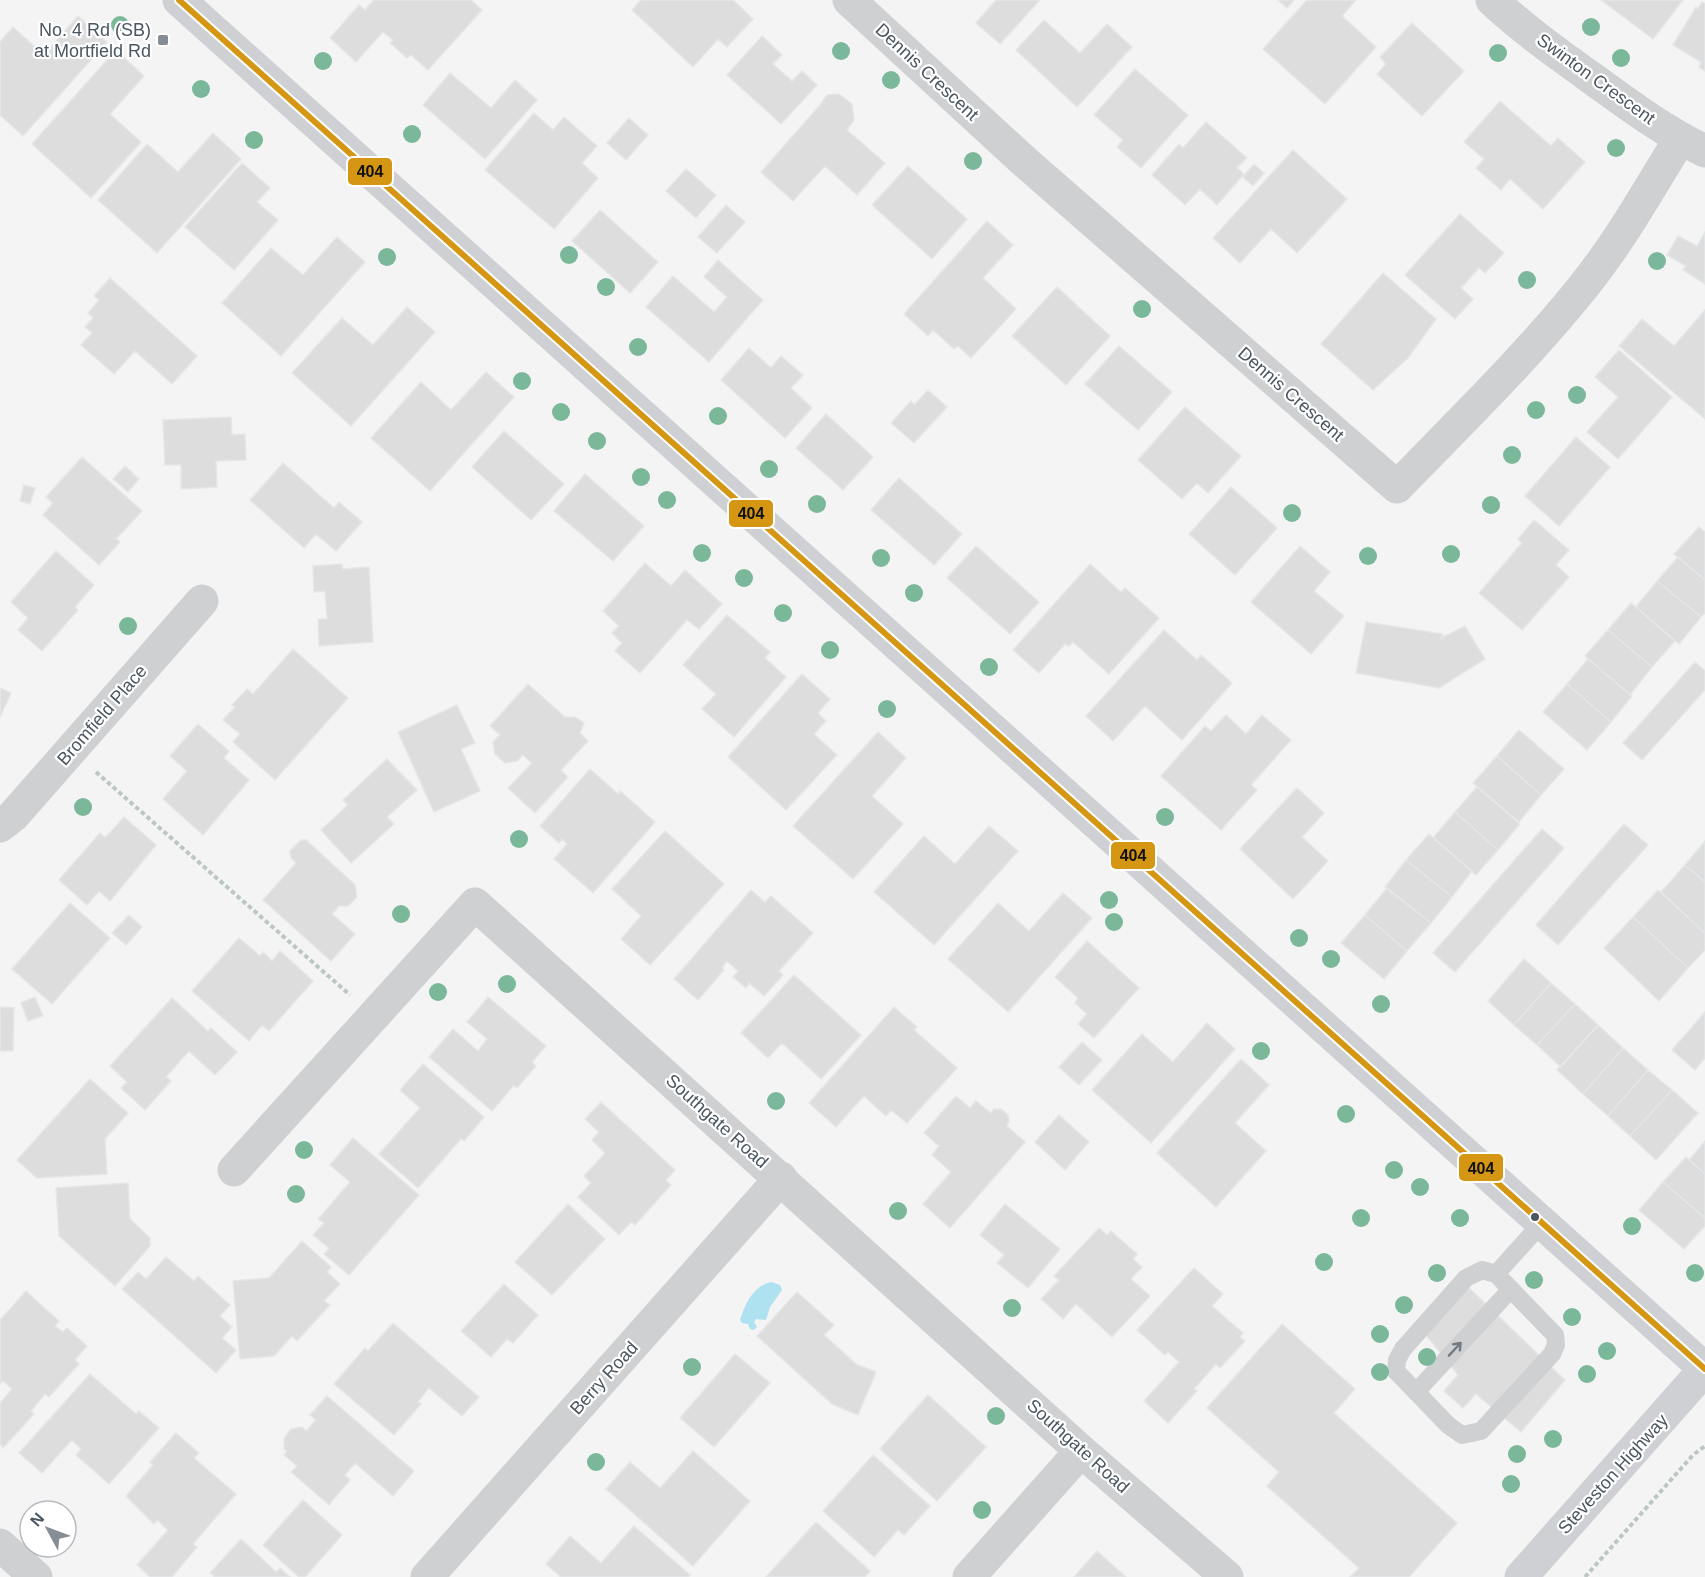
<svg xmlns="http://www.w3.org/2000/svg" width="1705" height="1577" viewBox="0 0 1705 1577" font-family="Helvetica,sans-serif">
	<rect width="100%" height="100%" fill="#f4f4f4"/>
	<path fill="#aee2f0" d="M771 1282 780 1285 782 1290 770 1307 766 1320 756 1319 754 1322 757 1327 754 1330 750 1329 748 1324 742 1323 740 1320C745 1304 753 1286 771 1282Z"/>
	<path fill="#ddddde" stroke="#e5e6e7" stroke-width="1.5" d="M374 0H471L482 10 428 70 411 55 407 58 390 43 393 40 383 32 356 62 330 38 359 5 365 10Z
		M641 0H733L753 19 727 47 718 39 693 67 632 10Z
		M996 0H1040L1000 44 976 23Z
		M1278 0H1294L1287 8Z
		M1307 0H1356L1342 16 1376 47 1325 104 1263 49Z
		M1601 0H1683L1653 39Z
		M1702 2 1705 4V71L1699 67 1701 62 1673 45 1696 7 1698 9Z
		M78 16 107 42 23 136 0 115V42L13 27 44 55Z
		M1044 20 1080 53 1107 24 1132 47 1077 107 1016 50Z
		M1412 23 1464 71 1422 116 1377 74 1386 64 1380 57Z
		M762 36 782 55 773 64 792 81 802 71 817 85 781 124 727 75Z
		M116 50 144 76 110 114 141 142 91 198 32 144Z
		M1135 69 1188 115 1141 168 1117 147 1123 140 1094 115Z
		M450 73 491 108 515 80 537 100 485 159 423 105Z
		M839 94 852 104 854 120 847 130 885 163 857 195 825 166 793 201 761 172 820 105 827 95Z
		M1500 101 1551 146 1558 138 1585 162 1543 209 1510 179 1501 190 1476 168 1484 159 1464 142Z
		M534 113 553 130 564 117 597 146 582 163 598 178 554 229 485 170Z
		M629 118 648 135 626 160 607 143Z
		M1206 122 1247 158 1237 168 1244 174 1217 205 1200 189 1185 205 1152 175 1179 144 1183 148Z
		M213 133 241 159 157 253 98 200 147 144 178 172Z
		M1293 150 1347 199 1297 253 1271 229 1240 263 1213 238Z
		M242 163 270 188 257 202 278 220 234 270 185 227Z
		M1254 164 1264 173 1253 186 1243 177Z
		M908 166 967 219 932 259 872 205Z
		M686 169 716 195 696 218 666 191Z
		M726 205 745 222 717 253 698 237Z
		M600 210 658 262 630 293 572 241Z
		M1460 214 1504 253 1485 273 1479 268 1461 288 1473 299 1455 319 1405 275Z
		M987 221 1013 245 983 278 1016 309 971 358 958 346 954 349 933 330 928 336 904 314Z
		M1705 232V284L1683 270 1686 266 1667 255 1678 236 1697 246Z
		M337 237 365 262 281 356 222 303 271 248 303 275Z
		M718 260 763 300 709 362 646 307 673 276 714 312 727 297 704 277Z
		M1383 273 1436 319 1408 358 1373 390 1321 344Z
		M110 278 197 356 172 384 135 351 114 374 81 345 92 333 85 327 93 318 88 313 99 300 94 296Z
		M1057 287 1110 336 1066 385 1012 336Z
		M407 307 435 332 351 426 292 373 342 318 373 345Z
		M1705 310V419L1619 346 1642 319 1674 346Z
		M1119 346 1172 392 1138 430 1085 384Z
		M749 348 771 368 781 356 803 375 791 388 812 408 785 438 721 380Z
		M1619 350 1672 397 1618 459 1587 432 1618 397 1595 377Z
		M486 372 514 397 430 491 371 438 421 382 451 410Z
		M928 390 947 407 914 443 891 423 911 401 914 405Z
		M1185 407 1241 456 1208 493 1197 483 1182 499 1138 460Z
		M826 414 873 457 843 490 796 448Z
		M231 417 232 435 245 434 246 460 216 461 217 487 181 489V465H165L163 420Z
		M504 431 564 484 531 520 472 467Z
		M1576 437 1610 467 1559 526 1525 496Z
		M82 457 142 511 116 539 120 542 99 565 43 515 53 503 46 497Z
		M283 463 334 508 339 502 362 522 336 551 316 534 304 548 250 500Z
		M125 466 139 479 128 492 113 479Z
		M585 474 644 526 613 561 554 511Z
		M899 478 962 534 934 565 871 510Z
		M24 485 35 488 30 504 20 501Z
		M1231 487 1277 528 1235 575 1189 534Z
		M1534 520 1569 550 1556 565 1569 577 1522 630 1479 593 1522 543 1518 539Z
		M1699 527 1705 532V580L1674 554Z
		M976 546 1039 602 1010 634 947 578Z
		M1300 546 1330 572 1314 591 1344 616 1311 654 1251 602Z
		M56 551 94 585 75 607 78 610 42 651 18 630 28 618 11 602Z
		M1678 557 1705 580V613L1701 617 1657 581Z
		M645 563 671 586 685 570 722 604 699 629 687 620 640 673 615 651 622 643 612 633 619 626 603 611Z
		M342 564 343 569 369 567 373 642 319 646 318 619H327L325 591 314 592 313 566Z
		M1090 564 1121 592 1125 588 1159 618 1109 674 1073 642 1069 646 1065 644 1039 673 1013 650Z
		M1657 581 1701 617 1679 644 1636 607Z
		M1631 603 1675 641 1652 667 1608 630Z
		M727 615 770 652 765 658 786 677 734 737 702 709 716 694 683 665Z
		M1366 622 1443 634 1441 638 1465 626 1485 659 1439 688 1356 673Z
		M1164 630 1197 660 1201 655 1232 683 1182 740 1145 706 1113 741 1086 716Z
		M1608 630 1652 667 1630 695 1585 656Z
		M293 649 348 698 275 780 233 742 240 734 223 720 235 707 232 705 247 689 253 694Z
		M1588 659 1632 696 1611 722 1567 684Z
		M1695 662 1705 671V690L1642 760 1623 743Z
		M802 674 830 699 818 713 826 721 814 734 837 755 786 810 728 757Z
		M528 684 565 717H575L584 723 580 733 588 741 561 770 568 777 535 813 508 788 532 763 523 755 517 761 505 763 495 754 493 742 500 735 490 726Z
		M1567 684 1611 722 1587 750 1543 712Z
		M0 688 11 693 0 717Z
		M457 705 475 743 461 749 480 791 434 812 398 732Z
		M1226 715 1246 734 1262 715 1291 740 1251 785 1257 790 1221 830 1161 776 1205 726 1211 731Z
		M198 724 229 751 224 758 249 780 203 835 163 799 187 771 170 756Z
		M1519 730 1564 769 1541 795 1497 756Z
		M878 732 906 758 872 796 903 824 853 879 793 826Z
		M1497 756 1541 795 1519 822 1473 783Z
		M387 759 417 790 387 817 394 824 351 863 321 830 348 805 343 800Z
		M590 769 618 794 620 791 655 822 593 893 554 859 567 844 562 839 559 843 540 826Z
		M1477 787 1520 824 1498 850 1455 812Z
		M1297 788 1324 813 1302 837 1328 861 1293 899 1240 849Z
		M1455 812 1498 850 1476 875 1433 838Z
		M124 817 156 845 110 901 99 891 87 905 59 880 100 833 105 838Z
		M1624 824 1648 845 1558 945 1536 925Z
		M989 826 1018 851 934 945 874 892 924 836 955 864Z
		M1542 829 1564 848 1455 972 1433 953Z
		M665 831 724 884 650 965 621 939 641 916 612 889Z
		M1429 834 1472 871 1452 897 1406 860Z
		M301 840H306L355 885 357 897 348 906H339L332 914 355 934 331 961 263 900 296 863 291 858 290 851Z
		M1705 841V882L1685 865Z
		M1406 860 1452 897 1431 923 1385 887Z
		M1685 865 1705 882V933L1661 892Z
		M1387 888 1431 923 1407 951 1365 915Z
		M751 890 765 902 771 896 813 933 779 971 783 975 764 996 749 983 746 988 733 977 738 971 727 961 722 968 724 970 698 1000 674 979Z
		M1658 890 1705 933V950L1688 968 1633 917Z
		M1063 893 1092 918 1008 1012 948 959 998 903 1029 931Z
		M70 903 110 938 52 1004 12 969Z
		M129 915 142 927 126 945 112 933Z
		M1365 915 1407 951 1384 979 1341 943Z
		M1633 917 1688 968 1659 1001 1604 948Z
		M239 938 260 956 263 952 272 961 280 951 313 981 269 1031 262 1025 249 1041 192 991Z
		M1087 941 1139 988 1094 1038 1078 1024 1087 1014 1075 1003 1078 998 1055 977Z
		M1524 959 1551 983 1514 1025 1488 1001Z
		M794 975 861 1035 821 1079 782 1043 768 1058 741 1033Z
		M1551 983 1575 1004 1537 1045 1514 1025Z
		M35 997 43 1016 28 1021 21 1003Z
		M488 997 546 1046 532 1062 536 1066 517 1088 514 1085 492 1111 429 1057 453 1029 478 1051 487 1039 467 1022Z
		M172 998 208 1031 211 1028 237 1052 215 1075 189 1051 166 1077 171 1081 145 1110 121 1088 127 1082 110 1066Z
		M1575 1004 1598 1025 1561 1067 1537 1045Z
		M0 1007 14 1008 13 1051H0Z
		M894 1007 917 1027 914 1030 957 1068 907 1123 891 1110 886 1116 864 1096 836 1127 809 1103Z
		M1705 1012V1058L1695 1070 1672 1050Z
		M1207 1023 1235 1049 1151 1143 1092 1090 1142 1034 1173 1062Z
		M1598 1025 1623 1048 1583 1094 1557 1070Z
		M1082 1042 1102 1060 1079 1085 1059 1067Z
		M1623 1048 1648 1070 1608 1116 1583 1094Z
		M1241 1059 1269 1085 1235 1123 1266 1151 1216 1207 1157 1153Z
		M423 1064 484 1117 464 1141 461 1139 418 1188 379 1154 420 1108 400 1090Z
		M1648 1070 1672 1090 1630 1136 1608 1116Z
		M90 1079 128 1113 105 1139 107 1174 37 1178 17 1160Z
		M1672 1090 1698 1113 1656 1160 1630 1136Z
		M956 1096 970 1108 976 1101 991 1113 994 1109H1001L1008 1115 1009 1121 1007 1126 1025 1142 950 1228 923 1204 951 1172 932 1155 939 1146 924 1133Z
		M601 1102 675 1170 666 1180 671 1185 635 1225 631 1222 619 1235 578 1197 591 1183 584 1176 605 1153 592 1140 599 1132 585 1119Z
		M1059 1115 1089 1142 1065 1170 1035 1142Z
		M353 1138 419 1195 349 1275 324 1254 329 1248 313 1235 324 1223 318 1219 350 1182 330 1165Z
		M1705 1141V1174L1689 1160Z
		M1686 1157 1705 1174V1218L1663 1182Z
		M1663 1182 1705 1218V1226L1684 1249 1639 1210Z
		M128 1183 130 1219 150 1238V1246L115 1286 59 1236 56 1188Z
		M568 1204 605 1239 552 1295 515 1262Z
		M1005 1204 1060 1249 1028 1288 997 1263 1004 1255 980 1235Z
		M1099 1228 1107 1235 1111 1231 1137 1254 1133 1259 1142 1267 1131 1279 1150 1296 1112 1337 1076 1304 1063 1319 1041 1299 1059 1280 1054 1276Z
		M302 1241 331 1267 327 1272 340 1284 324 1301 330 1305 297 1341 292 1336 274 1356 240 1359 233 1281 269 1278Z
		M166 1257 194 1281 198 1276 230 1305 220 1316 232 1327 222 1338 236 1350 216 1373 122 1289 138 1272 146 1279Z
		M1194 1268 1223 1294 1212 1306 1243 1333 1240 1337 1245 1341 1220 1368 1216 1364 1194 1389 1197 1391 1168 1423 1144 1401 1179 1362 1168 1352 1165 1355 1137 1330Z
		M504 1284 538 1315 513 1343 507 1339 491 1357 461 1331Z
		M1468 1287 1565 1380 1521 1432 1476 1394 1463 1408 1444 1391 1458 1375 1426 1335Z
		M26 1291 59 1321 55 1326 63 1332 67 1328 87 1346 75 1360 79 1364 49 1397 45 1394 31 1411 34 1414 3 1448 0 1444V1403L12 1389 3 1381 0 1384V1320Z
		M797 1292 834 1325 824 1335 856 1364 876 1372 858 1415 832 1404 757 1336Z
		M393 1323 479 1397 462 1416 429 1388 418 1402 421 1404 394 1435 334 1384 365 1348 368 1351Z
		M1282 1324 1355 1389 1334 1413 1457 1523 1409 1577H1350L1359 1568 1267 1486 1279 1472 1207 1408Z
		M735 1354 770 1383 714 1447 680 1418Z
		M90 1374 136 1414 139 1411 159 1428 109 1484 76 1455 81 1449 72 1440 42 1473 19 1453Z
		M928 1395 986 1447 937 1501 880 1449Z
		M327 1396 414 1471 393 1496 355 1463 345 1475 350 1480 329 1505 291 1472 297 1466 284 1455 287 1451 284 1449V1438L291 1429 302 1427 306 1431 316 1420 310 1415Z
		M176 1433 199 1453 194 1458 236 1494 193 1544 197 1547 172 1577H150L137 1565 168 1530 157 1520 154 1524 126 1496 153 1465 150 1462Z
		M693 1451 750 1501 693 1566 606 1489 630 1462 660 1488Z
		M873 1455 930 1506 904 1535 898 1530 874 1557 823 1511Z
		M303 1500 342 1535 305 1577H299L263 1545Z
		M816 1522 870 1571 865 1577H766Z
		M634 1526 690 1575 688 1577H561L546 1564 570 1536 601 1563Z
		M241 1539 276 1572 280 1568 290 1577H215L210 1573Z
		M1097 1551 1126 1577H1074Z"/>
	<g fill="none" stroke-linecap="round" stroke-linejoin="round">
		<path stroke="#bcc7c4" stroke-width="4" stroke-dasharray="4.5 3" stroke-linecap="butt" d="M96 772 350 995
			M1585 1577 1693 1455 1705 1446"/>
		<path stroke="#ced0d2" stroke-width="18" d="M1482 1270 1496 1274 1555 1335 1556 1345 1552 1354 1481 1431 1462 1435 1448 1425 1396 1371 1397 1360 1403 1349 1466 1278Z
			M1496 1274 1542 1223
			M1416 1392 1511 1289"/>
		<path stroke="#ced0d2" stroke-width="33" d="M849 0 1025 162 1397 487C1460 422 1526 358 1583 287 1620 241 1649 189 1680 139
			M1492 0C1523 29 1558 54 1593 79 1629 105 1665 132 1705 151
			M0 826 13 816 202 601
			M234 1170 475 904 1081 1451 1227 1577
			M0 1545 36 1577
			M427 1577 781 1178
			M969 1577 1081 1451"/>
		<path stroke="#ced0d4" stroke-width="33" d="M179 0 1705 1369
			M1521 1577 1705 1369"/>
		<defs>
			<path id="bus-1" d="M179 0 1705 1369"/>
		</defs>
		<use href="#bus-1" stroke="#fff" stroke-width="10"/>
		<use href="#bus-1" stroke="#d49613" stroke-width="6"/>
	</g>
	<g fill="#7ab899">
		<circle cx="120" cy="25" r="9"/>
		<circle cx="1591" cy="27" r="9"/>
		<circle cx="841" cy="51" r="9"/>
		<circle cx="1498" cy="53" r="9"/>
		<circle cx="1621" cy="58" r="9"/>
		<circle cx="323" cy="61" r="9"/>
		<circle cx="891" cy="80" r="9"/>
		<circle cx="201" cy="89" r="9"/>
		<circle cx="412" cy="134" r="9"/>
		<circle cx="254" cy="140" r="9"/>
		<circle cx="1616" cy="148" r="9"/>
		<circle cx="973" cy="161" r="9"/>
		<circle cx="569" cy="255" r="9"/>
		<circle cx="387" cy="257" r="9"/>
		<circle cx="1657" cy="261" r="9"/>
		<circle cx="1527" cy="280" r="9"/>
		<circle cx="606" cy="287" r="9"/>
		<circle cx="1142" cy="309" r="9"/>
		<circle cx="638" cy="347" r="9"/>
		<circle cx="522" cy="381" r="9"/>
		<circle cx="1577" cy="395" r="9"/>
		<circle cx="1536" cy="410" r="9"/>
		<circle cx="561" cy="412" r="9"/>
		<circle cx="718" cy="416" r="9"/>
		<circle cx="597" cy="441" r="9"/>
		<circle cx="1512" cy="455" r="9"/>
		<circle cx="769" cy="469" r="9"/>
		<circle cx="641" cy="477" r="9"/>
		<circle cx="667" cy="500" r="9"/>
		<circle cx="817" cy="504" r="9"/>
		<circle cx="1491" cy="505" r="9"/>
		<circle cx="1292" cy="513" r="9"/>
		<circle cx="702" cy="553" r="9"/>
		<circle cx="1451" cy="554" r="9"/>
		<circle cx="1368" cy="556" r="9"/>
		<circle cx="881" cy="558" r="9"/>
		<circle cx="744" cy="578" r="9"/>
		<circle cx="914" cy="593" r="9"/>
		<circle cx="783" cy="613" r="9"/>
		<circle cx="128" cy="626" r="9"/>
		<circle cx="830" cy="650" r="9"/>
		<circle cx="989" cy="667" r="9"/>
		<circle cx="887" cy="709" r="9"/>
		<circle cx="83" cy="807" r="9"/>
		<circle cx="1165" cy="817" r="9"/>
		<circle cx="519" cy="839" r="9"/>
		<circle cx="1109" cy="900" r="9"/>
		<circle cx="401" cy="914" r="9"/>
		<circle cx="1114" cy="922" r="9"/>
		<circle cx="1299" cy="938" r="9"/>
		<circle cx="1331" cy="959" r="9"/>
		<circle cx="507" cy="984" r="9"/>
		<circle cx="438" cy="992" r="9"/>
		<circle cx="1381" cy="1004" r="9"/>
		<circle cx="1261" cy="1051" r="9"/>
		<circle cx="776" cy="1101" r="9"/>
		<circle cx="1346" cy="1114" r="9"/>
		<circle cx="304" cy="1150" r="9"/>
		<circle cx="1394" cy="1170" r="9"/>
		<circle cx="1420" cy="1187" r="9"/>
		<circle cx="296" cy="1194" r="9"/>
		<circle cx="898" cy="1211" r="9"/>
		<circle cx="1361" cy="1218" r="9"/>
		<circle cx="1460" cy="1218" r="9"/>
		<circle cx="1632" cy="1226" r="9"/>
		<circle cx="1324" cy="1262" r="9"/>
		<circle cx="1437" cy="1273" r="9"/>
		<circle cx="1695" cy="1273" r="9"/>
		<circle cx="1534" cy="1280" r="9"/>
		<circle cx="1404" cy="1305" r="9"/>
		<circle cx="1012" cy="1308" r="9"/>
		<circle cx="1572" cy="1317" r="9"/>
		<circle cx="1380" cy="1334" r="9"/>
		<circle cx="1607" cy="1351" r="9"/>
		<circle cx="1427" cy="1357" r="9"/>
		<circle cx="692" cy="1367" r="9"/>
		<circle cx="1380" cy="1372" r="9"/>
		<circle cx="1587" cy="1374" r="9"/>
		<circle cx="996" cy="1416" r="9"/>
		<circle cx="1553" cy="1439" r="9"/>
		<circle cx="1517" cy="1454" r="9"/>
		<circle cx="596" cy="1462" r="9"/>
		<circle cx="1511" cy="1484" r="9"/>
		<circle cx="982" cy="1510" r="9"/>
	</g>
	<defs><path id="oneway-shaft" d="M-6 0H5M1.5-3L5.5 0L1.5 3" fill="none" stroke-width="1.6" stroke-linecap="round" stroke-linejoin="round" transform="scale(1.5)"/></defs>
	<use stroke="#727b83" href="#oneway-shaft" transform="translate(1455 1349) rotate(-47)"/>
	<rect fill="#868d94" stroke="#fff" stroke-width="2" x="157" y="34" width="12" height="12" rx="3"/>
	<circle fill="#4a5661" stroke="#fff" stroke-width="2" cx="1535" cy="1217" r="5"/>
	<g text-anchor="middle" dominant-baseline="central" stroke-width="4.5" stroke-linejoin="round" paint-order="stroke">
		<g font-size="18" fill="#4a5661" stroke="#fff" text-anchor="end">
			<text x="151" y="30">No. 4 Rd (SB)<tspan x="151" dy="21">at Mortfield Rd</tspan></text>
		</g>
		<g font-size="18" fill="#4a5661" stroke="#fff">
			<text transform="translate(927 72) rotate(43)">Dennis Crescent</text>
			<text transform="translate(1596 79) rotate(36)">Swinton Crescent</text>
			<text transform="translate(1291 394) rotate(41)">Dennis Crescent</text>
			<text transform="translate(102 715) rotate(-49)">Bromfield Place</text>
			<text transform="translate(717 1121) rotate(42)">Southgate Road</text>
			<text transform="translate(604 1378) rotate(-48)">Berry Road</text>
			<text transform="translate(1078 1446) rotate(42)">Southgate Road</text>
			<text transform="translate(1613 1474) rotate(-48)">Steveston Highway</text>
		</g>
	</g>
	<g stroke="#fff" stroke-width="2">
		<rect x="347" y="157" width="46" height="29" rx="6" fill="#d49613"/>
		<rect x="728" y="499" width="46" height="29" rx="6" fill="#d49613"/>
		<rect x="1110" y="841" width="46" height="29" rx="6" fill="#d49613"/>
		<rect x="1458" y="1153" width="46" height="29" rx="6" fill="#d49613"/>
	</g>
	<g font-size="16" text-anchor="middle" font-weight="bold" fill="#111">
		<text x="370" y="177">404</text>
		<text x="751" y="519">404</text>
		<text x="1133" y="861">404</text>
		<text x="1481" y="1174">404</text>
	</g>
	<g transform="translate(48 1529) rotate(311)"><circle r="28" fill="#ffffff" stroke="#b7bbc0" stroke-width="1.5"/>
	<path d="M0-4.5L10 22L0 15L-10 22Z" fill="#868d94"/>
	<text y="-9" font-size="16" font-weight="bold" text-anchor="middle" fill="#4a5661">N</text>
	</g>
</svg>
